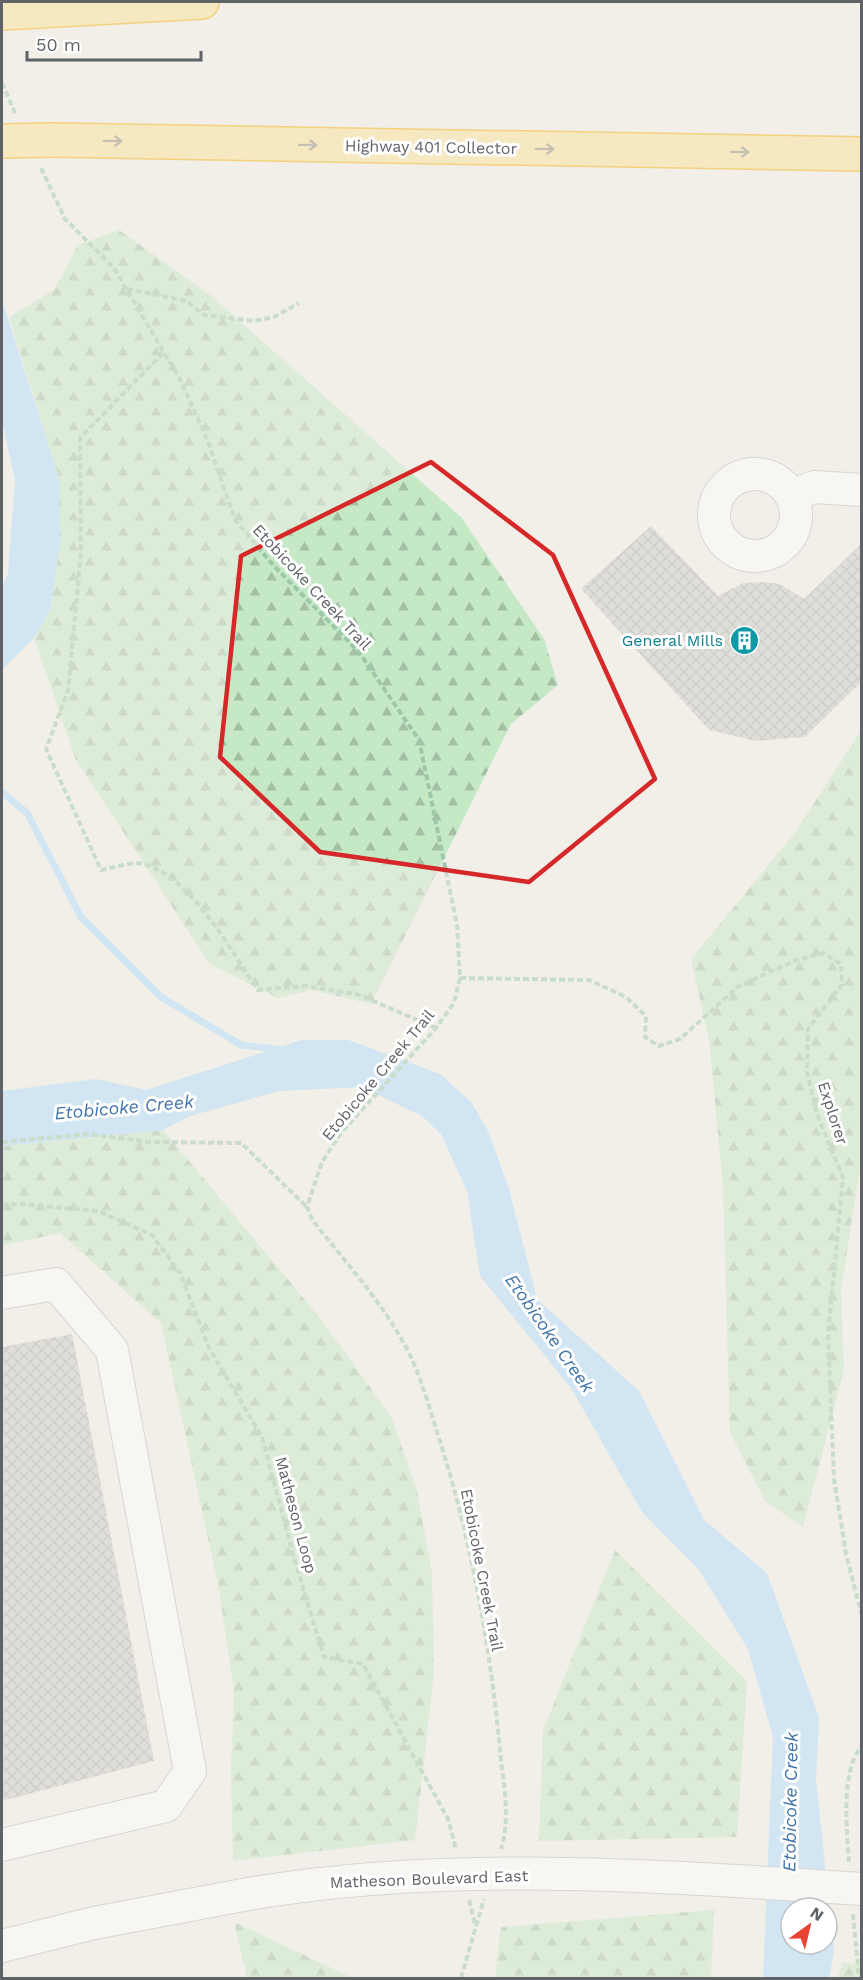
<svg xmlns="http://www.w3.org/2000/svg" width="863" height="1980" viewBox="0 0 863 1980" font-family="'Work Sans',sans-serif">
	<defs>
		<pattern id="forest-firs" width="22" height="20" patternUnits="userSpaceOnUse" patternTransform="scale(1.5)"><rect width="22" height="20" fill="#c5e8c5"/><path d="M5 1l3.5 6h-7zM16 11l3.5 6h-7z" fill="#a3c0a4"/></pattern>
		<pattern id="building-cross-hatch" width="8" height="8" patternUnits="userSpaceOnUse" patternTransform="scale(1.5)"><rect width="8" height="8" fill="#cccac5"/><path d="M0 0l8 8M0 8l8-8" fill="none" stroke="#a9a8a4"/></pattern>
	</defs>
	<rect width="100%" height="100%" fill="#f1efe8"/>
	<path fill="url(#forest-firs)" d="M119 230 210 295 461 517 544 639 558 685 511 724 371 1004 312 990 278 998 210 964 76 760 34 638 50 610 59 478 9 317 54 290 78 245Z
		M861 731V1161L841 1291 844 1370 803 1527 765 1501 730 1432 723 1187 709 1039 691 959 794 834Z
		M163 1130 320 1318 392 1418 417 1491 432 1574 434 1672 415 1840 233 1861 231 1770 234 1690 218 1584 161 1323 60 1233 2 1246V1146Z
		M615 1550 747 1681 737 1837 539 1841 543 1731Z
		M714 1910 711 1978H495L501 1927Z
		M234 1922 353 1978H247Z
		M842 1963 861 1964V1978H838Z"/>
	<path fill="#aadaff" fill-rule="evenodd" d="M2 300 59 478 60 545 50 610 34 638 2 670V587L8 574 15 480 2 421Z
		M302 1040H348L440 1074 471 1102 488 1131 509 1189 537 1299 639 1391 704 1520 767 1573 819 1718 816 1780 834 1952 829 1978H763L773 1737 748 1649 699 1570 642 1512 571 1388 480 1276 467 1191 441 1134 422 1116 362 1087 279 1091 190 1116 163 1130 2 1146V1091L96 1079 146 1090ZM791 1908H827V1944H791Z"/>
	<g fill="none" stroke-linecap="round" stroke-linejoin="round">
		<path stroke="#aadaff" stroke-width="7" d="M2 792 27 813 81 917 161 997 241 1045 283 1050"/>
	</g>
	<path fill="url(#building-cross-hatch)" d="M651 526 718 596 743 583 765 582 780 584 804 599 861 544V682L805 737 756 741 709 730 581 589Z
		M72 1334 154 1761 2 1801V1347Z"/>
	<g fill="none" stroke-linecap="round" stroke-linejoin="round">
		<defs>
			<path id="minor" d="M714 515a41 41 0 1 1 82 0a41 41 0 1 1-82 0Z
				M791 496 814 487 862 490
				M2 1293 56 1284 112 1350 190 1771 166 1806 2 1845
				M2 1946 94 1923 243 1895"/>
			<path id="highway" d="M2 13 202 2
				M54 140 862 154"/>
		</defs>
		<use href="#minor" stroke="#b5b8bc" stroke-width="34"/>
		<use href="#highway" stroke="#f9ab00" stroke-width="36"/>
		<path stroke="#9cc7a9" stroke-width="4" stroke-dasharray="6 3" stroke-linecap="butt" d="M2 83 16 115
			M41 168 65 219 114 268 182 383 208 442 235 520 274 566 359 652 419 740 457 925 460 978 454 1003 436 1028 341 1133 322 1162 307 1207 313 1221C347 1264 384 1304 409 1353 422 1380 430 1410 439 1438 471 1539 490 1645 500 1750 503 1782 511 1817 501 1849
			M127 289 187 301 204 315 254 321 274 317 299 303
			M163 353 80 438 81 553 68 691 46 749 101 870C113 868 132 861 143 864 191 876 231 951 258 990L305 986 357 994 436 1028
			M460 978 589 980 626 997 646 1016 645 1037 659 1046 680 1039 739 986 794 961 823 953 841 964 842 985 808 1029 807 1072 817 1114 843 1178 828 1334 834 1479 846 1554 862 1616
			M2 1142 88 1134 150 1142 241 1143 307 1207
			M2 1205 20 1204 98 1211 152 1235 180 1273 209 1348 262 1437 294 1558 324 1657 363 1664 448 1819 456 1849
			M849 1862C847 1832 840 1770 862 1746
			M469 1900 475 1924
			M853 1914 859 1978
			M461 1978 484 1899"/>
		<use href="#minor" stroke="#fff" stroke-width="32"/>
		<use href="#highway" stroke="#fde293" stroke-width="33"/>
		<defs>
			<path id="minor-bridge" d="M243 1895C446 1859 657 1876 862 1889"/>
			<path id="highway-bridge" d="M2 141 54 140"/>
		</defs>
		<use href="#minor-bridge" stroke="#b5b8bc" stroke-width="34" stroke-linecap="butt"/>
		<use href="#highway-bridge" stroke="#f9ab00" stroke-width="36" stroke-linecap="butt"/>
		<use href="#minor-bridge" stroke="#fff" stroke-width="32"/>
		<use href="#highway-bridge" stroke="#fde293" stroke-width="33"/>
	</g>
	<defs><path id="oneway-shaft" d="M-6 0H5M1.5-3L5.5 0L1.5 3" fill="none" stroke-width="1.6" stroke-linecap="round" stroke-linejoin="round" transform="scale(1.5)"/></defs>
	<g stroke="#8e8975">
		<use href="#oneway-shaft" transform="translate(113 141) rotate(1)"/>
		<use href="#oneway-shaft" transform="translate(308 145) rotate(1)"/>
		<use href="#oneway-shaft" transform="translate(545 149) rotate(1)"/>
		<use href="#oneway-shaft" transform="translate(740 152) rotate(1)"/>
	</g>
	<path d="M0 0H863V1980H0ZM431 462 553 555 655 779 529 882 320 852 220 757 241 556Z" fill="#f1efe8" fill-opacity=".55" fill-rule="evenodd"/>
	<path fill="none" stroke="#d62828" stroke-width="4.5" stroke-linejoin="round" d="M431 462 553 555 655 779 529 882 320 852 220 757 241 556Z"/>
	<defs>
		<symbol id="building-disc" viewBox="-11 -11 22 22"><circle r="9.5" fill="#0f9aa8" stroke="#fff"/><path d="M-4-6H4V6H1V3H-1V6H-4ZM-2.5-4.3h1.7v1.8h-1.7ZM.8-4.3h1.7v1.8H.8ZM-2.5-1h1.7V.8h-1.7ZM.8-1h1.7V.8H.8Z" fill="#fff"/></symbol>
	</defs>
	<g fill-rule="evenodd">
		<use href="#building-disc" x="728" y="624" width="33" height="33"/>
	</g>
	<g text-anchor="middle" dominant-baseline="central" stroke-width="6" stroke-linejoin="round" paint-order="stroke">
		<g font-size="16" fill="#5f6368" stroke="#fff">
			<text transform="translate(431 147) rotate(1)">Highway 401 Collector</text>
			<text transform="translate(312 587) rotate(47)">Etobicoke Creek Trail</text>
			<text transform="translate(378 1075) rotate(-50)">Etobicoke Creek Trail</text>
			<text transform="translate(833 1113) rotate(72)">Explorer</text>
			<text transform="translate(296 1515) rotate(75)">Matheson Loop</text>
			<text transform="translate(482 1570) rotate(79)">Etobicoke Creek Trail</text>
			<text transform="translate(429 1879) rotate(-2)">Matheson Boulevard East</text>
		</g>
		<g font-size="16" fill="#0d838f" stroke="#fff" text-anchor="end">
			<text x="723" y="640">General Mills</text>
		</g>
		<g font-size="18" font-style="italic" fill="#4174aa" stroke="#fff">
			<text transform="translate(124 1107) rotate(-5)">Etobicoke Creek</text>
			<text transform="translate(550 1333) rotate(55)">Etobicoke Creek</text>
			<text transform="translate(790 1802) rotate(-89)">Etobicoke Creek</text>
		</g>
	</g>
	<rect width="863" height="1980" fill="none" stroke="#5f6368" stroke-width="6"/>
	<g transform="translate(809 1926) rotate(34)"><circle r="28" fill="#ffffff" stroke="#bfc1c3" stroke-width="1.5"/>
	<path d="M0-4.5L10 22L0 15L-10 22Z" fill="#ea4335"/>
	<text y="-9" font-size="16" font-weight="bold" text-anchor="middle" fill="#5f6368">N</text>
	</g>
	<path d="M27 51v9h174v-9" fill="none" stroke="#5f6368" stroke-width="3"/>
	<text x="36" y="51" font-size="18" fill="#5f6368" stroke="#ffffff" stroke-width="4.5" paint-order="stroke">50 m</text>
</svg>
